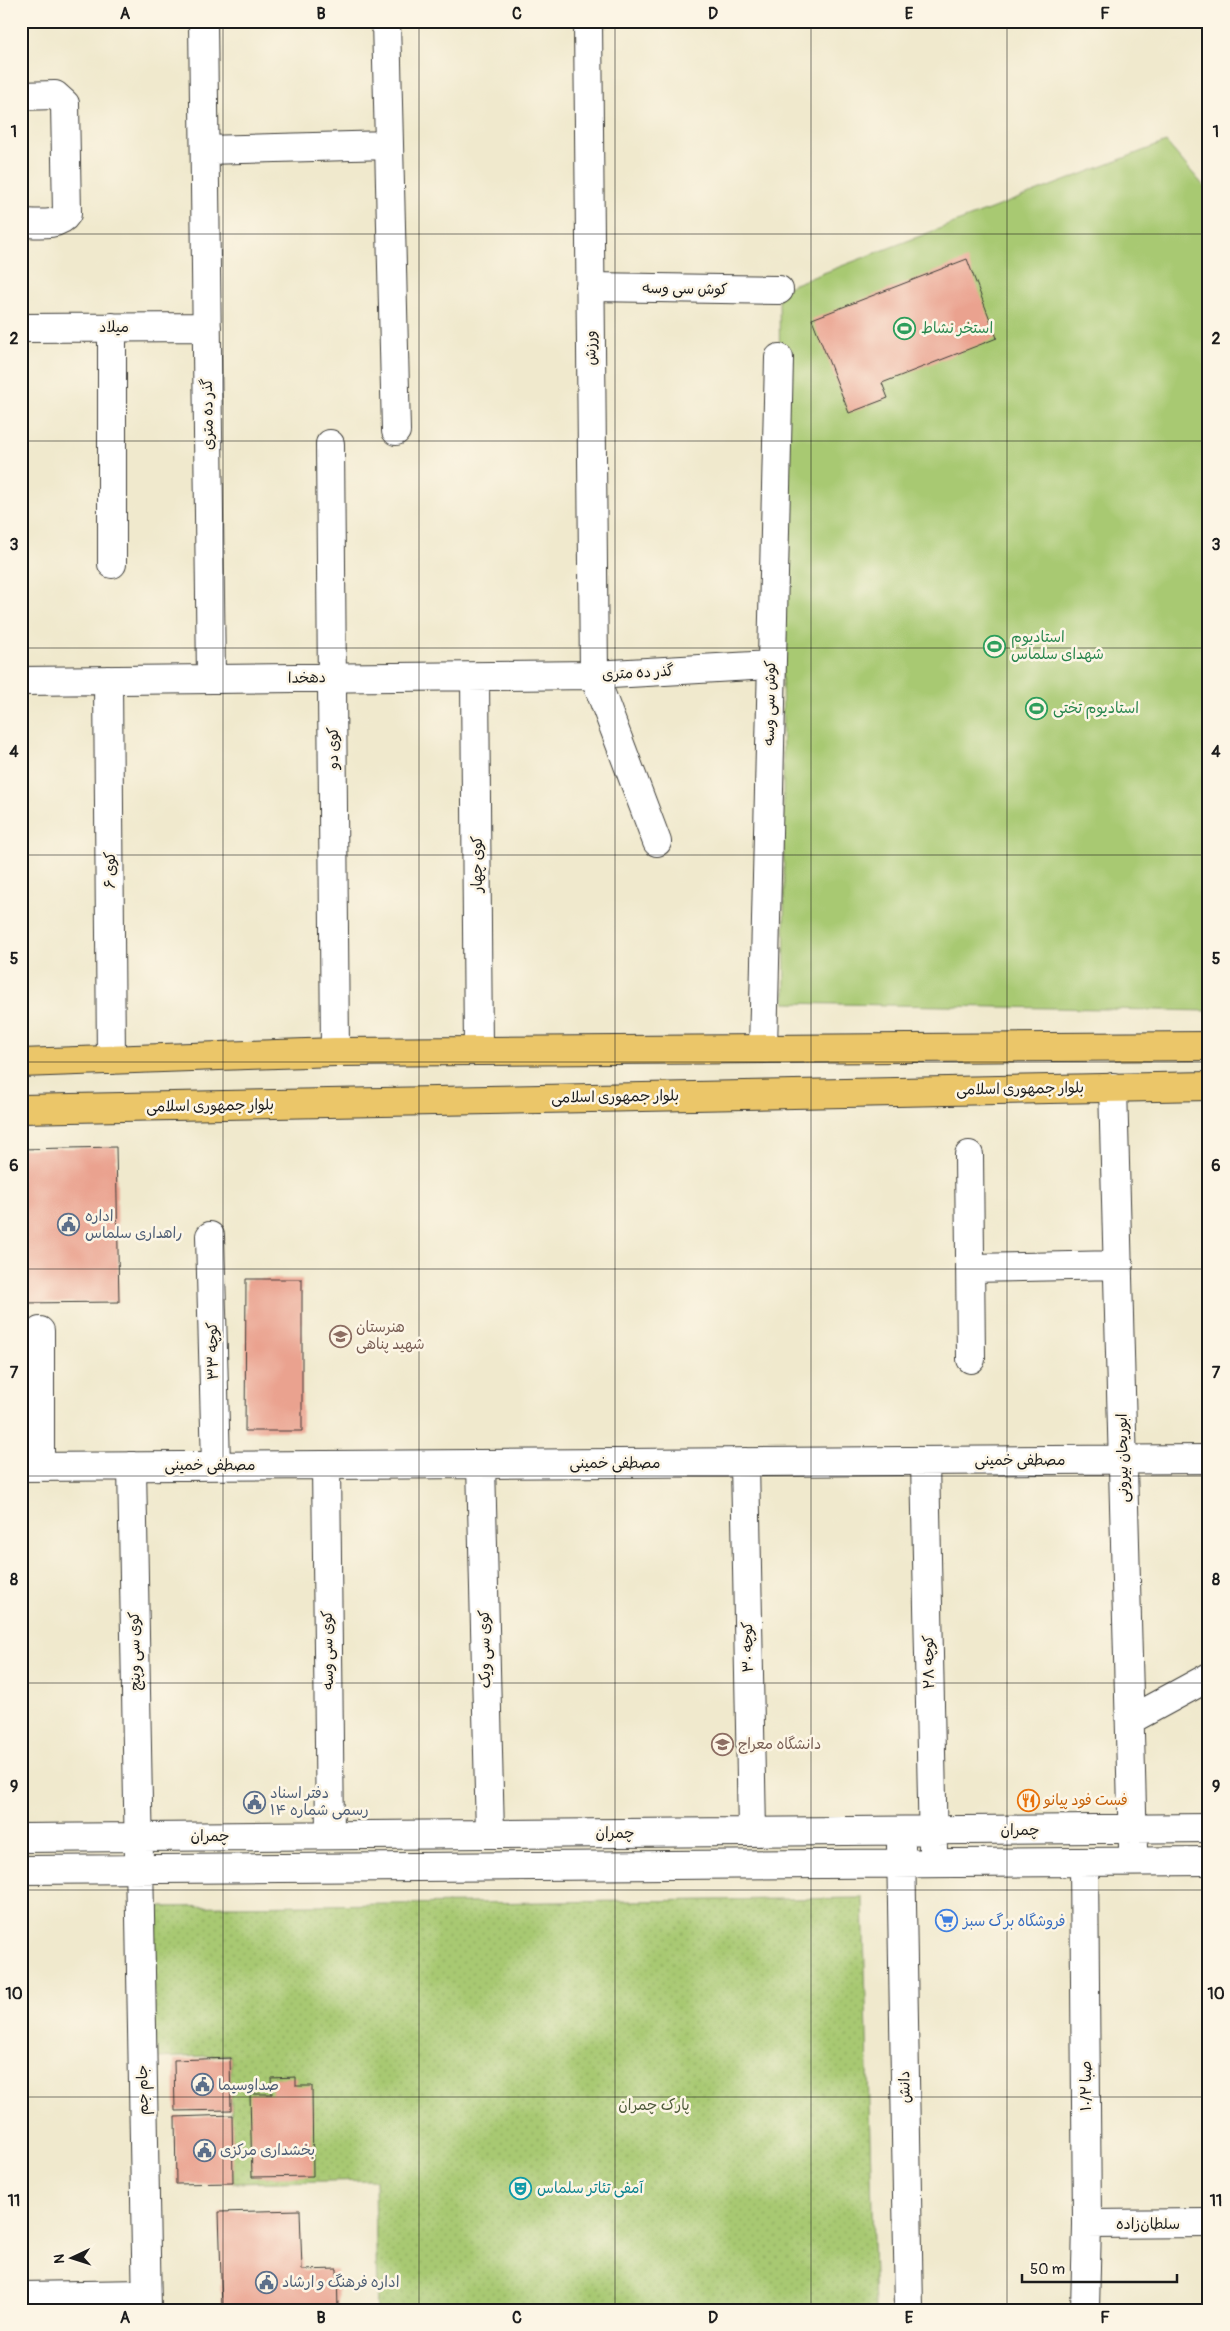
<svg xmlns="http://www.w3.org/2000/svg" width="1230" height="2331" viewBox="0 0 1230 2331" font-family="Pangolin,'Playpen Sans Arabic',sans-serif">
	<defs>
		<pattern id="park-dots" width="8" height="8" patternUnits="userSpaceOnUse" patternTransform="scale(1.25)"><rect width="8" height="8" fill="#a8c972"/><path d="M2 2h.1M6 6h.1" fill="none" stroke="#90ac62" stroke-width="1.8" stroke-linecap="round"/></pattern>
	</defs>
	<rect width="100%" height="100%" fill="#fcf5e5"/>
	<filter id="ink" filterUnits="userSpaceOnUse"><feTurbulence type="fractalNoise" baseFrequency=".02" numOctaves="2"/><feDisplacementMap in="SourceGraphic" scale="10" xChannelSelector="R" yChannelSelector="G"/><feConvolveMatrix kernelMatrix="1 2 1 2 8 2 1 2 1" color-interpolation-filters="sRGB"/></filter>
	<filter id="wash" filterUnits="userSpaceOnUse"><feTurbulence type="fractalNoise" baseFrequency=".0096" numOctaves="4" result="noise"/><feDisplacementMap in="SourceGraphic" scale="20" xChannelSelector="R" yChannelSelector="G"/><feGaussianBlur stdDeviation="1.12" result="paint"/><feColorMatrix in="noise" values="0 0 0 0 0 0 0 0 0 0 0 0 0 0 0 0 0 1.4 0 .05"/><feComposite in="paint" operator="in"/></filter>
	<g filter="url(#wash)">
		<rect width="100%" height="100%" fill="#f0e9cd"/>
		<path fill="url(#park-dots)" stroke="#627247" d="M863 1898 875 2310H377L375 2180 233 2183 230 2055 155 2058 153 1907Z"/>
		<path fill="#a8c972" stroke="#627247" d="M1166 142 1209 192V1011L785 1003 779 290Z"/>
		<g id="blocks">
			<path fill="#eaa28f" d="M967 259 997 338 882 383 888 398 849 413 812 319Z
				M116 1147 119 1302 21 1303V1149Z
				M246 1279H302V1431H245Z
				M230 2058 231 2110 175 2111 174 2060Z
				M296 2077V2086H312L313 2176 252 2177 250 2094H272L271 2078Z
				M232 2115 233 2183 176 2184 175 2117Z
				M300 2210 302 2270 337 2269 338 2310H222L219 2212Z"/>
		</g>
	</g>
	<g filter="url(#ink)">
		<use href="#blocks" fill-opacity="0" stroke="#3c3b37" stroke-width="1"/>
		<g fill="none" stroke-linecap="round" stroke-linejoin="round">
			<defs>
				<path id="minor" d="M203 21 211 679
					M386 21 396 431
					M21 96 55 95 65 104 67 214C59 227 35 223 21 223
					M205 150 389 145
					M590 287 779 290
					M112 327V564
					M21 328 207 327
					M330 444 335 1052
					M475 677 478 1051
					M108 680 111 1060
					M21 681 594 675 588 21
					M657 842 594 675 771 665
					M763 1049 779 358
					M1113 1087 1133 1848
					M969 1155 971 1359
					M210 1236 216 1465
					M970 1268 1119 1265
					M40 1331V1467
					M925 1461 933 1849
					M745 1462 752 1832
					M481 1464 490 1834
					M326 1465 330 1835
					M132 1466 147 2310
					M21 1467 1209 1459
					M1130 1720 1209 1677
					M21 1838 1209 1828
					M901 1846 909 2310
					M1084 1862 1087 2224 1085 2310
					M21 1870 1209 1861
					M1087 2224 1209 2223
					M21 2296 146 2294"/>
				<path id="major" d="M21 1063 335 1052 1209 1046
					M21 1109 1209 1086"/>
			</defs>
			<use href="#minor" stroke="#3c3b37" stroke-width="30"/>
			<use href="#major" stroke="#3c3b37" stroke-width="30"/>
			<use href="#minor" stroke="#fff" stroke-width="28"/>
			<use href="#major" stroke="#ebc669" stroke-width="28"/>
		</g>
	</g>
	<path fill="none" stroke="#1c1c1c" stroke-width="1" stroke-opacity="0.55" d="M223 21V2310M419 21V2310M615 21V2310M811 21V2310M1007 21V2310M21 234H1209M21 441H1209M21 648H1209M21 855H1209M21 1062H1209M21 1269H1209M21 1476H1209M21 1683H1209M21 1890H1209M21 2097H1209"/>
	<defs>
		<symbol id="stadium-ring" viewBox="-11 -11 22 22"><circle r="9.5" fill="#fcf5e5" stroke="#2e9e5b" stroke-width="1.5"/><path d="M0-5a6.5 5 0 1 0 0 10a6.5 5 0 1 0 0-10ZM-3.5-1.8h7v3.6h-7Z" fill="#2e9e5b"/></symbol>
		<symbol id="civic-ring" viewBox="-11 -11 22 22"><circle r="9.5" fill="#fcf5e5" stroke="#5c6f8a" stroke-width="1.5"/><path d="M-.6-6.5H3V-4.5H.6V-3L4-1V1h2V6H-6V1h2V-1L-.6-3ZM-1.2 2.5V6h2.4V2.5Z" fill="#5c6f8a"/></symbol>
		<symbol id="school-ring" viewBox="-11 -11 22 22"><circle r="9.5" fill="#fcf5e5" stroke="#8d6e63" stroke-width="1.5"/><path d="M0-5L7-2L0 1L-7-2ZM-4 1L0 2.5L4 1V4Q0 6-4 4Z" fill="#8d6e63"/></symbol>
		<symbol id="university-ring" viewBox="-11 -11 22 22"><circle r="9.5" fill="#fcf5e5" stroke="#8d6e63" stroke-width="1.5"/><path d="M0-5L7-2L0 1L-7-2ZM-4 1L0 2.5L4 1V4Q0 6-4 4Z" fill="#8d6e63"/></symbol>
		<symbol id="restaurant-ring" viewBox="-11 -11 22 22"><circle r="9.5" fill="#fcf5e5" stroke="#e8710a" stroke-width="1.5"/><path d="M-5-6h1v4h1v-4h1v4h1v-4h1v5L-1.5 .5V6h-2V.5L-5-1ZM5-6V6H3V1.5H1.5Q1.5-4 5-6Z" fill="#e8710a"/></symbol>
		<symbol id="supermarket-ring" viewBox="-11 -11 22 22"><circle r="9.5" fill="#fcf5e5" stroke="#3f7fe0" stroke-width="1.5"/><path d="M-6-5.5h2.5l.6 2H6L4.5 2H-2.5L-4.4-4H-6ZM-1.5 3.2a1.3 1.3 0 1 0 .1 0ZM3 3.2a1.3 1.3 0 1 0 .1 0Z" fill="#3f7fe0"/></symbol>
		<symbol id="theatre-ring" viewBox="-11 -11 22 22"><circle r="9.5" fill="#fcf5e5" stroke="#0f9aa8" stroke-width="1.5"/><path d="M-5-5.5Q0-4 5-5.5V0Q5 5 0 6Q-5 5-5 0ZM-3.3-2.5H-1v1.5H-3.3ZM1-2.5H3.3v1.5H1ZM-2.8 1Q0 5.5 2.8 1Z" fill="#0f9aa8"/></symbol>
	</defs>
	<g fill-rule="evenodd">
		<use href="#stadium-ring" x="892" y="316" width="25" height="25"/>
		<use href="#stadium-ring" x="982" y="634" width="25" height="25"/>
		<use href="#stadium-ring" x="1024" y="696" width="25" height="25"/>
		<use href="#civic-ring" x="56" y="1212" width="25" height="25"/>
		<use href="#school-ring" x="328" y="1324" width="25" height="25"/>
		<use href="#university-ring" x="710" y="1732" width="25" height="25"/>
		<use href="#restaurant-ring" x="1016" y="1788" width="25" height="25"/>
		<use href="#civic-ring" x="242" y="1790" width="25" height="25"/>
		<use href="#supermarket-ring" x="934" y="1908" width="25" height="25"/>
		<use href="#civic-ring" x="190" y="2072" width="25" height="25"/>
		<use href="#civic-ring" x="192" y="2138" width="25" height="25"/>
		<use href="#theatre-ring" x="508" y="2176" width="25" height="25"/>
		<use href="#civic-ring" x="254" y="2270" width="25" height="25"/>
	</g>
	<g text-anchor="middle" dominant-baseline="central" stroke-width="5" stroke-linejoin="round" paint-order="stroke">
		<g font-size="15" fill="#1c1c1c" stroke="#fcf5e5">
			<text transform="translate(685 289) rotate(1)">کوش سی وسه</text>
			<text x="114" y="327">میلاد</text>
			<text transform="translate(591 348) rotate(-91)">ورزش</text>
			<text transform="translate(208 414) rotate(-91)">گذر ده متری</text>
			<text transform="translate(638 673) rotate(-3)">گذر ده متری</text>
			<text transform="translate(307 678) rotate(-1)">دهخدا</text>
			<text transform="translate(770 703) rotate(-89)">کوش سی وسه</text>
			<text transform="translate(333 748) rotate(-90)">کوی دو</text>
			<text transform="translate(477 864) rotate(-90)">کوی چهار</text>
			<text transform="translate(110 870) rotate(-90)">کوی ۶</text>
			<text transform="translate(1020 1089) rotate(-1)">بلوار جمهوری اسلامی</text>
			<text transform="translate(615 1097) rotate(-1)">بلوار جمهوری اسلامی</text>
			<text transform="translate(210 1106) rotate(-1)">بلوار جمهوری اسلامی</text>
			<text transform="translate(213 1351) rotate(-91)">کوچه ۳۳</text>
			<text transform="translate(1123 1458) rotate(-91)">ابوریحان بیرونی</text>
			<text x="1020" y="1460">مصطفی خمینی</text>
			<text x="615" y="1463">مصطفی خمینی</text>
			<text x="210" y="1465">مصطفی خمینی</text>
			<text transform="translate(748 1647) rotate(-91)">کوچه ۳۰</text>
			<text transform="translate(485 1649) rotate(-91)">کوی سی ویک</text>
			<text transform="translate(328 1650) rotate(-91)">کوی سی وسه</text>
			<text transform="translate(135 1651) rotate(-91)">کوی سی وپنج</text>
			<text transform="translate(929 1662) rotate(-91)">کوچه ۲۸</text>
			<text x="1020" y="1830">چمران</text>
			<text x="615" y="1833">چمران</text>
			<text x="210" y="1836">چمران</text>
			<text transform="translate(1086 2086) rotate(-90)">صبا ۱۰/۲</text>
			<text transform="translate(905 2087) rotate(-91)">دانش</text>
			<text transform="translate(143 2090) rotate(-91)">جام جم</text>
			<text x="1148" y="2224">سلطان‌زاده</text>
		</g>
		<g font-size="15" fill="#27864d" stroke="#fcf5e5" text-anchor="start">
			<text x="921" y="328">استخر نشاط</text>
			<text x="1011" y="637">استادیوم<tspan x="1011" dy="17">شهدای سلماس</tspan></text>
			<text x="1053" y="708">استادیوم تختی</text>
		</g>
		<g font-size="15" fill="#4e5e75" stroke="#fcf5e5" text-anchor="start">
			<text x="85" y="1216">اداره<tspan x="85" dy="17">راهداری سلماس</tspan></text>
			<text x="270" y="1793">دفتر اسناد<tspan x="270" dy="17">رسمی شماره ۱۴</tspan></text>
			<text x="218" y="2085">صداوسیما</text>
			<text x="220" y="2150">بخشداری مرکزی</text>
			<text x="282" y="2282">اداره فرهنگ و ارشاد</text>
		</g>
		<g font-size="15" fill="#785e54" stroke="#fcf5e5" text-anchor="start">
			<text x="356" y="1327">هنرستان<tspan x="356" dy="17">شهید پناهی</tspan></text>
			<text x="738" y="1744">دانشگاه معراج</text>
		</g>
		<g font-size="15" fill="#c56008" stroke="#fcf5e5" text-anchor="start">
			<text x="1044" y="1800">فست فود پیانو</text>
		</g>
		<g font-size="15" fill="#366cbe" stroke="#fcf5e5" text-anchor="start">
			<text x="963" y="1921">فروشگاه برگ سبز</text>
		</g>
		<g font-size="15" fill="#4d593a" stroke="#fcf5e5">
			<text x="654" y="2105">پارک چمران</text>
		</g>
		<g font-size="15" fill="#0d838f" stroke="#fcf5e5" text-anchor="start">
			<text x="537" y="2188">آمفی تئاتر سلماس</text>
		</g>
	</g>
	<rect width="1230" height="2331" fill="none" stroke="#fcf5e5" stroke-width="55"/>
	<g transform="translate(72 2258) rotate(266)" stroke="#fcf5e5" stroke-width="4" paint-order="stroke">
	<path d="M0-4L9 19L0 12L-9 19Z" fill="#1c1c1c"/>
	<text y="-8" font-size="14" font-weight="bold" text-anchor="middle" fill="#1c1c1c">N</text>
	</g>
	<path d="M1022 2274v8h155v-8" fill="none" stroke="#1c1c1c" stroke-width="2.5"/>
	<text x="1030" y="2274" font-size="15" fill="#1c1c1c" stroke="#fcf5e5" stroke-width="4" paint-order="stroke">50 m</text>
	<rect x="28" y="28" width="1174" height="2276" fill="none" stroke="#1c1c1c" stroke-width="2"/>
	<g font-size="16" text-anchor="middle" font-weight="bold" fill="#1c1c1c">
		<text x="125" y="19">A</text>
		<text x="321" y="19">B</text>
		<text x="517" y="19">C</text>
		<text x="713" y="19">D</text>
		<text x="909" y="19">E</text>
		<text x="1105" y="19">F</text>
		<text x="14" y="137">1</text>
		<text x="1216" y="137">1</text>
		<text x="14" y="344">2</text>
		<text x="1216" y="344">2</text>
		<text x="14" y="550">3</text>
		<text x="1216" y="550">3</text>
		<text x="14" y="757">4</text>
		<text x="1216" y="757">4</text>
		<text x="14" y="964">5</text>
		<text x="1216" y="964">5</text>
		<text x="14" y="1171">6</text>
		<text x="1216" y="1171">6</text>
		<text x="14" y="1378">7</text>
		<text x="1216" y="1378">7</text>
		<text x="14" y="1585">8</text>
		<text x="1216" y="1585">8</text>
		<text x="14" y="1792">9</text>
		<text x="1216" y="1792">9</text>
		<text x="14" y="1999">10</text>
		<text x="1216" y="1999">10</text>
		<text x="14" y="2206">11</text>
		<text x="1216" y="2206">11</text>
		<text x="125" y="2323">A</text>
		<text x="321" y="2323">B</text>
		<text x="517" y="2323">C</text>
		<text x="713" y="2323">D</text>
		<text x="909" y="2323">E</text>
		<text x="1105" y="2323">F</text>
	</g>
</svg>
